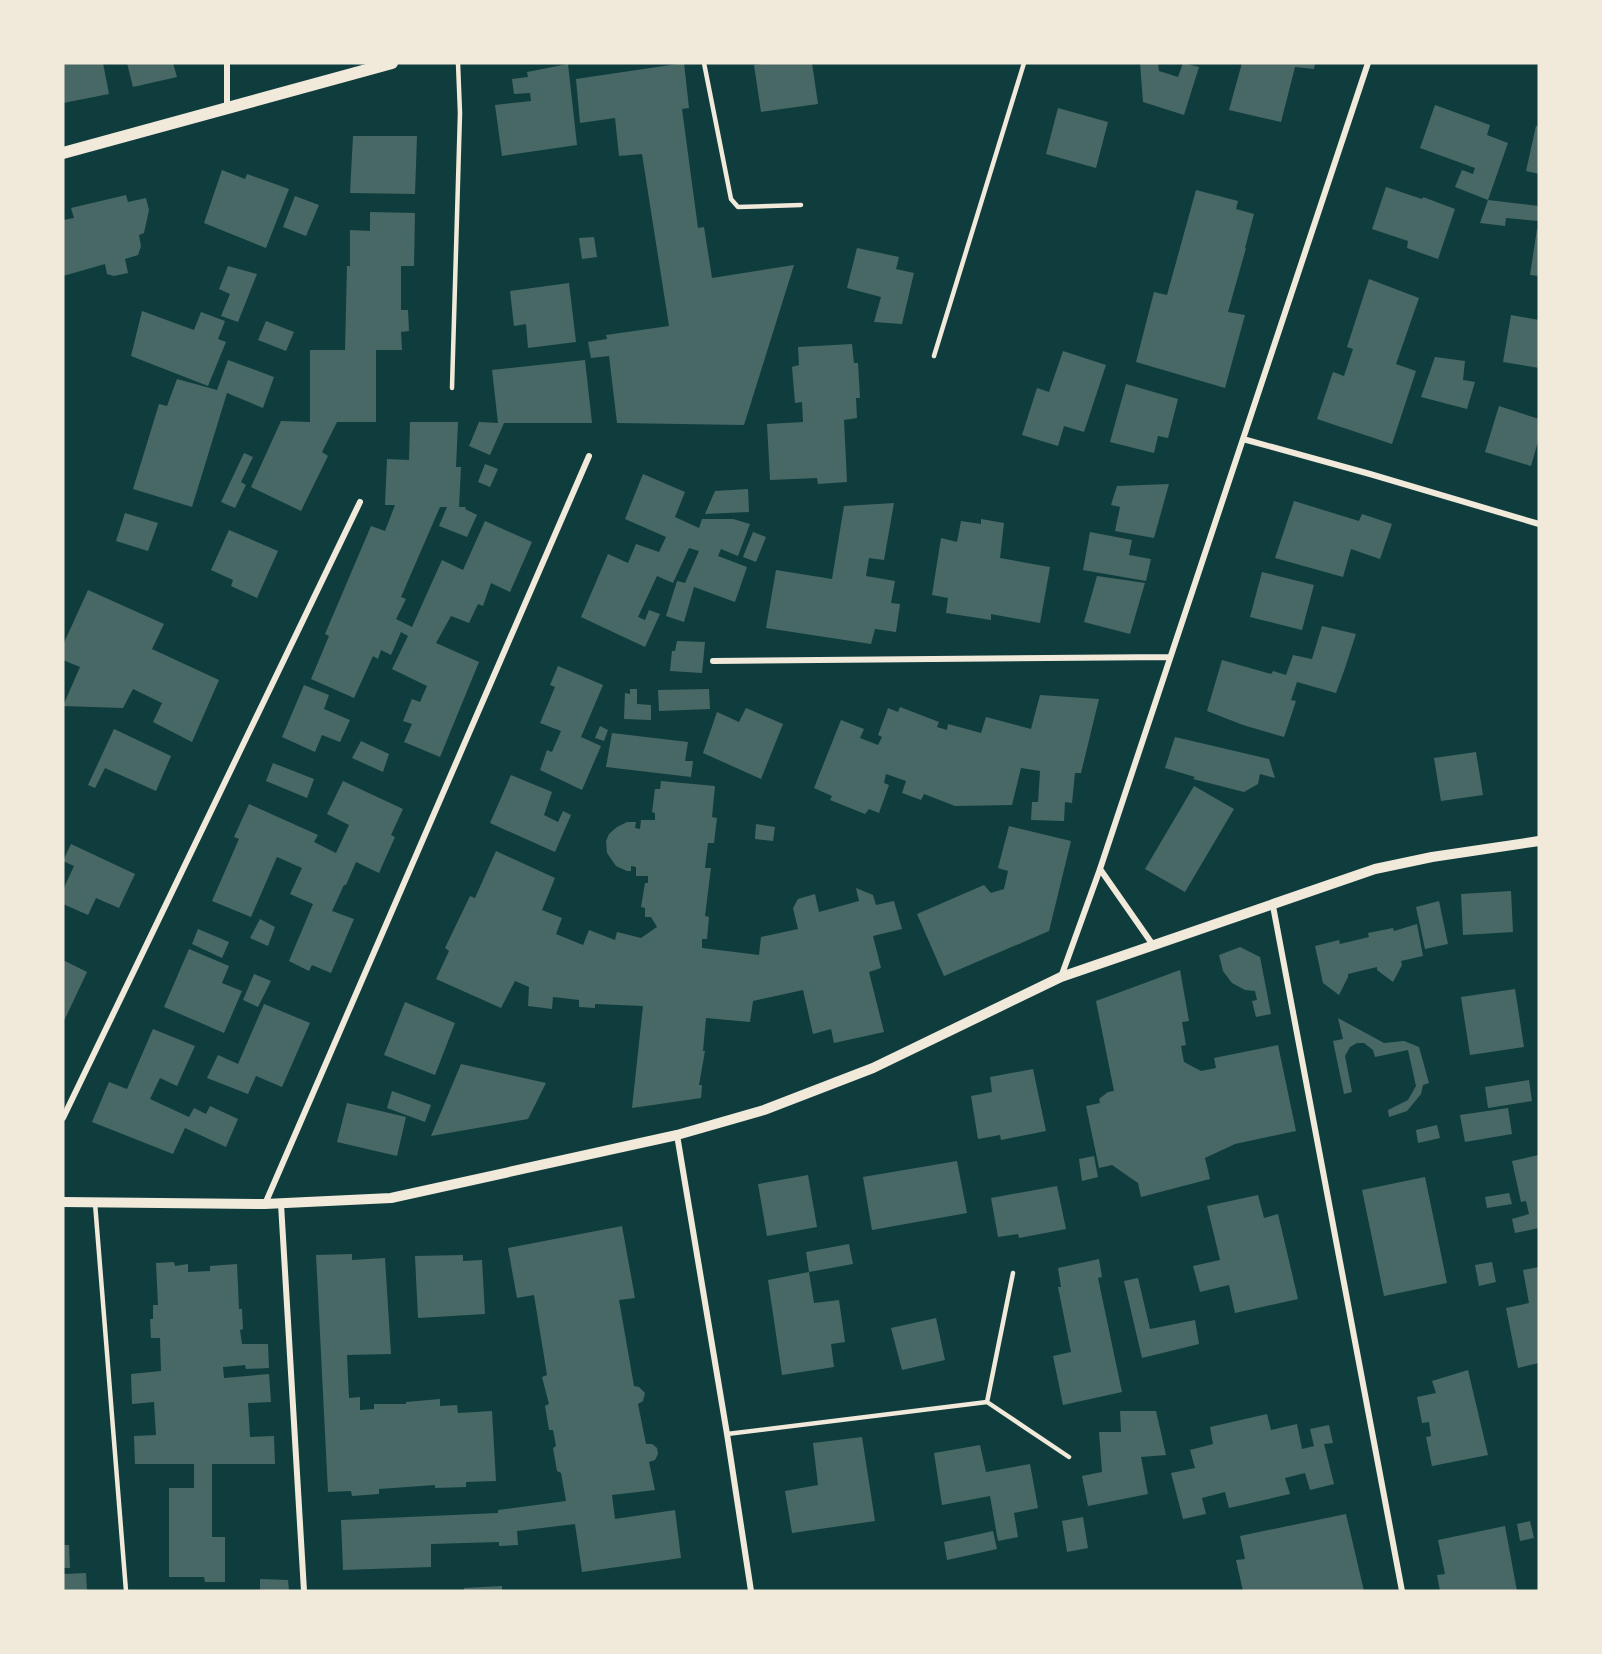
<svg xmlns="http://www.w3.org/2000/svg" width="1602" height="1654" viewBox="0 0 1602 1654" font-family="Quicksand,sans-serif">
	<rect width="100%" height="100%" fill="#0f3d3e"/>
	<path fill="#486865" d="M63 63H103L109 94 63 103Z
		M127 63H173L177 77 133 87Z
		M684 63 689 108 682 109 698 228 704 227 712 278 794 265 744 425 617 423 609 356 591 358 588 342 607 339 606 335 669 326 642 154 619 156 615 118 580 123 576 79Z
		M769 63H812L818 104 761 112 754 65Z
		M1140 63H1158L1159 71 1178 77 1183 63 1199 67 1184 115 1143 102Z
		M1242 63H1315L1314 69 1295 67 1281 122 1229 110Z
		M568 64 577 145 502 156 495 105 531 101 530 93 514 94 512 79 528 77 527 72Z
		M1435 105 1490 125 1487 135 1508 143 1488 200 1539 206V221L1506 218 1505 226 1480 223 1488 200 1455 187 1462 170 1473 174 1475 168 1420 148Z
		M1058 108 1108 122 1096 168 1046 154Z
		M1536 126H1539V174L1526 171Z
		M353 136H417L415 194 350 193Z
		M222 170 245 179 247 174 289 189 266 248 204 223Z
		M1386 187 1422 199 1423 197 1455 209 1438 259 1407 248 1408 241 1372 229Z
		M1196 190 1238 201 1236 209 1254 214 1245 248H1246L1228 312 1245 315 1225 388 1136 362 1154 292 1167 295Z
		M126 195 128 202 146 198 149 210 144 233 139 235 141 246 138 255 125 259 128 273 114 276 107 274 105 264 63 276V220L74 218 71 208Z
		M295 196 319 205 306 236 283 227Z
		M370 212 415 213 414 266H401V310H408L409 331 401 332 402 350H376V422H337L322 452 328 456 301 511 251 487 281 421 310 422V350H345L347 266H350V230L370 231Z
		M1537 229H1539V276L1530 275Z
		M594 237 597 257 582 259 579 238Z
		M857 248 899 257 896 269 914 273 902 324 874 322 881 297 847 288Z
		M228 266 257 274 238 322 221 316 230 294 219 289Z
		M1369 279 1419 298 1396 364 1416 371 1392 444 1317 419 1333 372 1344 376 1353 349 1347 347Z
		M569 283 576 342 528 348 526 324 514 326 510 291Z
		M142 311 194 330 201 312 225 321 218 339 226 342 208 386 131 356Z
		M1511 315 1539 320V368L1503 362Z
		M266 321 294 332 286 351 258 340Z
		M852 344 854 363H858L860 398H856L857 418 844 420 847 482 818 484 817 478 770 480 767 424 803 422 802 402 795 403 792 367 799 365 798 347Z
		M1063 351 1106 365 1084 432 1064 426 1058 446 1022 435 1037 388 1049 392Z
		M1435 357 1465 361 1463 380 1475 382 1467 409 1421 397Z
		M228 360 274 377 263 408 227 393 192 507 133 489 159 404 167 406 177 379 217 390Z
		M585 360 592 423H504L490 455 469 446 479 422 498 423 492 370Z
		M1126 384 1178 399 1168 438 1158 436 1154 453 1110 442Z
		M1499 406 1539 419V438L1531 466 1485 452Z
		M410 422H458L456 467H461L459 507H466L465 509 477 515 467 537 439 526 447 507H440L401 597 406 599 396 619 412 627 442 560 463 570 485 521 532 542 510 592 491 583 483 606 478 604 469 623 451 616 436 643 479 662 440 757 404 742 412 724 403 721 412 699 420 702 427 686 392 669 408 636 401 632 391 655 381 650 378 659 373 656 354 698 311 679 329 636 325 634 371 526 385 531 395 505H385L387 459 409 460Z
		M244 453 253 457 241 482 246 485 235 508 221 502Z
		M485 464 498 469 490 487 478 482Z
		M643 474 685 492 675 517 699 528 702 519H733L750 524 738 556 721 549 718 556 747 567 735 602 694 587 684 622 666 616 677 581 685 583 699 551 689 548 673 583 657 576 638 617 645 620 649 610 660 614 645 647 581 617 608 554 628 563 636 544 659 552 666 537 625 519Z
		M1169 484 1154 538 1115 531 1120 507 1111 505 1117 486Z
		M748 489 749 512 705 514 715 491Z
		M1294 501 1359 521 1362 514 1392 524 1380 559 1351 549 1343 577 1275 558Z
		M894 503 884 560 869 558 866 576 895 581 891 603 900 604 896 632 875 629 871 644 766 628 776 570 832 579 844 506Z
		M125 513 158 523 148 551 116 541Z
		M981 519 1004 523 1000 558 1050 567 1040 623 991 614V620L946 613 948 598 932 595 941 538 957 542 961 521 981 524Z
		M229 530 278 551 257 598 231 586 233 580 211 570Z
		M753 532 766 537 756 562 743 557Z
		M1090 532 1132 540 1129 555 1151 559 1146 581 1083 570Z
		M1262 572 1314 585 1302 630 1250 617Z
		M1097 576 1145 583 1130 634 1084 622Z
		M88 590 164 624 152 649 219 680 192 742 153 722 162 703 133 689 123 708 63 706 80 667 63 660V645Z
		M1322 626 1356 634 1345 668 1336 693 1297 682 1291 700 1296 701 1284 737 1243 725 1207 711 1222 660 1271 674 1273 671 1286 675 1293 655 1312 659Z
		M677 641 705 642 702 673 670 671 672 651H675Z
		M558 666 603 685 581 737 601 746 582 790 540 770 547 750 552 752 561 731 540 723 555 687 550 685Z
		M304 685 329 695 324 709 350 720 340 742 322 735 315 752 282 737Z
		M630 689H637V704L651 705V720L624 719 625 693 630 694Z
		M709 689 710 709 659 711 658 690Z
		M1040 695 1099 699 1081 773H1075L1072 803 1065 802 1064 821 1031 820 1032 802H1038L1040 771 1021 768 1012 805 955 806 924 794 921 800 902 793 906 781 886 774 884 783 889 785 879 813 869 809 865 814 830 800 832 796 814 788 841 720 864 729 860 738 878 745 882 737 878 735 888 708 898 712 900 707 939 722 937 727 947 730 948 724 981 733 986 717 1031 729Z
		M746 708 783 724 761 779 703 753 717 712 739 722Z
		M600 726 608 730 604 741 595 738Z
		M114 729 171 756 156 791 105 768 95 788 88 785Z
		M612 733 688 742 685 761H693L691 777 606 767Z
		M1175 737 1269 759 1275 778 1260 774 1258 784 1244 792 1193 779 1195 777 1165 768Z
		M361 741 389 754 383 772 352 758Z
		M1476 752 1483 795 1441 801 1434 758Z
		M273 763 314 779 307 798 266 781Z
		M511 775 552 792 544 815 558 822 563 811 571 815 555 852 490 823Z
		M343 781 403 809 391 835 395 837 379 873 356 862 346 885H344L332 911 354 919 331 973 312 965 309 971 289 961 313 904 290 894 302 868 277 857 251 917 212 901 239 839 234 837 249 804 318 835 314 842 336 853 349 825 327 814Z
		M661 781 715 786 712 817 717 818 714 843H708L705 868H711L705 916 709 917 707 939H702V948L759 955 761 937 798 929 793 908 798 899 815 894 819 912 859 901 856 888 873 895 876 905 894 901 902 929 873 936 881 968 869 972 884 1032 834 1043 831 1029 813 1034 803 990 753 1001 750 1022 706 1018 703 1051H705L699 1085H702L701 1098 632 1108 643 1006 595 1004V1008L579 1007V1000L553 997 552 1009 528 1006 529 987 515 981 501 1008 436 979 449 951 445 948 470 896 475 898 496 851 555 878 542 910 562 918 556 934 583 945 589 930 615 940 617 932 641 938 657 927 651 917H645V908L641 907 645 883H648V876H636V867L631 866V871H627L616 866 607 853 606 841 609 834 617 827 627 822H636L635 828 640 829 641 820H655V813L652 812 655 789H660Z
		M1194 786 1234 809 1185 892 1145 869Z
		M756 824 775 827 773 841 755 839Z
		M1009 826 1071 841 1049 931 944 976 917 914 984 885 991 893 1004 889 1008 871 998 868Z
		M71 844 135 874 119 908 96 898 88 915 63 904V890L74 866 63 861Z
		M1511 891 1513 932 1463 935 1461 894Z
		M1439 901 1448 944 1425 949 1416 907Z
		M260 919 275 927 268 946 250 938Z
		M1417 924 1423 956 1401 961 1402 965 1393 982 1377 970V967L1348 974V977L1339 995 1323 983 1315 946 1339 940 1340 944 1369 937 1368 933 1393 928 1394 931Z
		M198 929 229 942 222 958 192 944Z
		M1240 947 1260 957 1271 1014 1256 1017 1252 1001 1257 1000 1255 991 1245 990 1232 983 1223 971 1219 955Z
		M189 949 229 966 222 983 242 991 224 1033 164 1007Z
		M63 960 87 972 63 1023Z
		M1180 970 1189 1021 1182 1022 1186 1045 1181 1046 1184 1062 1201 1071 1216 1068 1214 1058 1278 1045 1296 1131 1235 1144 1205 1158 1210 1179 1141 1197 1138 1183 1112 1165 1099 1168 1086 1106 1100 1103 1099 1099 1108 1092 1114 1091 1096 1001Z
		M254 974 271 981 258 1007 243 1000Z
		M1515 989 1524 1047 1470 1055 1461 997Z
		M405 1002 455 1023 435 1075 384 1055Z
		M264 1004 310 1023 282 1087 256 1076 248 1094 207 1078 218 1055 238 1064Z
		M1338 1018 1384 1043 1404 1041 1419 1047 1429 1083 1423 1085 1421 1094 1407 1111 1389 1117 1388 1110 1408 1100 1416 1086 1408 1050 1375 1057 1373 1050 1364 1043H1357L1350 1047 1345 1056 1352 1092 1344 1094 1333 1041 1343 1039Z
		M153 1029 195 1046 177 1086 160 1078 150 1099 189 1117 194 1108 206 1114 210 1106 238 1119 226 1147 185 1128 173 1154 92 1122 109 1082 127 1089Z
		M461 1064 546 1083 528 1119 431 1136Z
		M1033 1069 1046 1131 1001 1140 1000 1135 978 1139 971 1096 992 1092 990 1077Z
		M1529 1080 1532 1101 1488 1108 1485 1087Z
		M392 1091 431 1105 425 1122 387 1108Z
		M347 1103 406 1117 397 1156 337 1142Z
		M1508 1108 1512 1134 1465 1142 1460 1115Z
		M1437 1125 1440 1138 1418 1143 1416 1130Z
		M1539 1155V1228L1515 1233 1512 1219 1529 1214 1526 1201 1521 1202 1512 1161Z
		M1094 1156 1098 1177 1082 1181 1079 1159Z
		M957 1161 967 1213 872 1230 863 1177Z
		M808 1175 817 1227 767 1236 758 1184Z
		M1425 1177 1447 1283 1384 1296 1362 1190Z
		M1057 1186 1066 1229 1019 1238 1018 1234 998 1237 991 1198Z
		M1509 1193 1512 1204 1487 1208 1485 1197Z
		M1258 1195 1264 1218 1278 1214 1298 1299 1235 1313 1229 1285 1200 1292 1193 1266 1220 1260 1207 1206Z
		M622 1226 635 1298 619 1300 634 1386 639 1387 645 1393 643 1401 638 1404 646 1444H652L657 1448 658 1454 655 1460 649 1462 655 1490 612 1495 615 1519 675 1510 681 1558 582 1572 575 1524 517 1531 518 1545 499 1546V1542L431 1544V1567L343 1570 341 1520 498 1513V1510L566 1501 561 1473 557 1471 553 1448 556 1446 553 1430H549L545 1406 549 1404 542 1377 547 1375 534 1295 517 1298 508 1248Z
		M849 1244 853 1264 809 1272 814 1303 839 1300 845 1342 831 1344 834 1367 782 1375 768 1280 809 1272 806 1252Z
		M352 1254V1260L385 1258 391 1354 347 1355 349 1398 360 1397V1410L374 1409V1404H406V1402L440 1399V1406L457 1405 458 1413 492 1411 496 1481 466 1482V1487L435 1488V1485L379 1489V1494L352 1496 351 1491 328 1492 316 1255Z
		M463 1255V1261L482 1260 485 1314 418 1318 415 1256Z
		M1099 1259 1102 1277 1098 1278 1122 1392 1063 1405 1053 1356 1071 1352 1058 1287H1061L1058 1268Z
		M174 1262 175 1266 188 1264V1272L210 1271V1266L237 1264 239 1309H242L243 1329 240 1330 242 1344H268L269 1368 246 1369 245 1365 223 1367 224 1378 269 1374 271 1402 248 1403 250 1437 274 1436 275 1464H212V1537H225V1582H205L204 1577H169V1488H194V1464H135L134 1436 156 1435 154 1402 132 1404 131 1374 161 1371 160 1338H151L150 1319H153V1305H158L156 1263Z
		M1492 1262 1496 1282 1479 1286 1475 1265Z
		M1539 1267V1363L1518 1368 1506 1308 1529 1303 1523 1270Z
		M1138 1278 1150 1329 1195 1320 1199 1344 1142 1358 1124 1281Z
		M936 1318 945 1360 902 1370 891 1328Z
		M1468 1370 1488 1455 1432 1466 1426 1437 1431 1436 1429 1422 1422 1423 1417 1397 1436 1393 1432 1381Z
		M1120 1411H1156L1166 1455 1141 1457 1148 1494 1088 1506 1082 1476 1102 1472 1099 1432H1121Z
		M1267 1414 1271 1430 1297 1424 1302 1449 1314 1446 1310 1429 1329 1425 1333 1443 1324 1444 1334 1484 1310 1490 1305 1473 1285 1478 1290 1494 1229 1508 1225 1492 1202 1498 1206 1514 1183 1519 1171 1473 1195 1468 1190 1450 1213 1444 1210 1427Z
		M862 1437 875 1521 792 1533 785 1491 818 1485 813 1443Z
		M980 1445 986 1472 1030 1464 1038 1508 1014 1513 1018 1537 998 1541 990 1496 942 1505 934 1453Z
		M1346 1514 1364 1591H1243L1236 1560 1245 1559 1240 1536Z
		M1083 1517 1088 1548 1067 1552 1062 1521Z
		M1530 1521 1534 1538 1520 1541 1517 1524Z
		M1505 1526 1517 1591H1440L1437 1575 1445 1574 1438 1540Z
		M993 1531 997 1549 947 1560 944 1542Z
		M63 1545H69L70 1568H63Z
		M86 1573 87 1591H63V1574Z
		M260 1579 288 1580 289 1591H260Z
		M502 1586V1591H464V1588Z"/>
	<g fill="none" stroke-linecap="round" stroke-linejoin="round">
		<path stroke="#f1e9da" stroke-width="4.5" d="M704 63 731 199 738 207 801 205
			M934 356 1024 63
			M452 388 460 113 458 63
			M95 1203 126 1591
			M987 1402 1013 1273
			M727 1434 987 1402 1069 1457"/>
		<path stroke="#f1e9da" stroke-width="6" d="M227 63V107
			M1243 439 1370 474 1539 524
			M713 661 1170 657
			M1100 869 1153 945
			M1273 906 1402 1591
			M1061 977 1100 869 1368 63
			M63 1118 360 502
			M677 1135 727 1434 751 1591
			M265 1204 589 456
			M281 1204 304 1591"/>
		<path stroke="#f1e9da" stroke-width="10" d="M63 1202 265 1204 391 1198 677 1135 764 1110 873 1068 1061 977 1375 869 1432 857 1539 841"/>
		<path stroke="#f1e9da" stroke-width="12" d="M63 153 392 63"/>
	</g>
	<rect width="1602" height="1654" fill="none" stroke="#f1e9da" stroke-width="129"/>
</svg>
